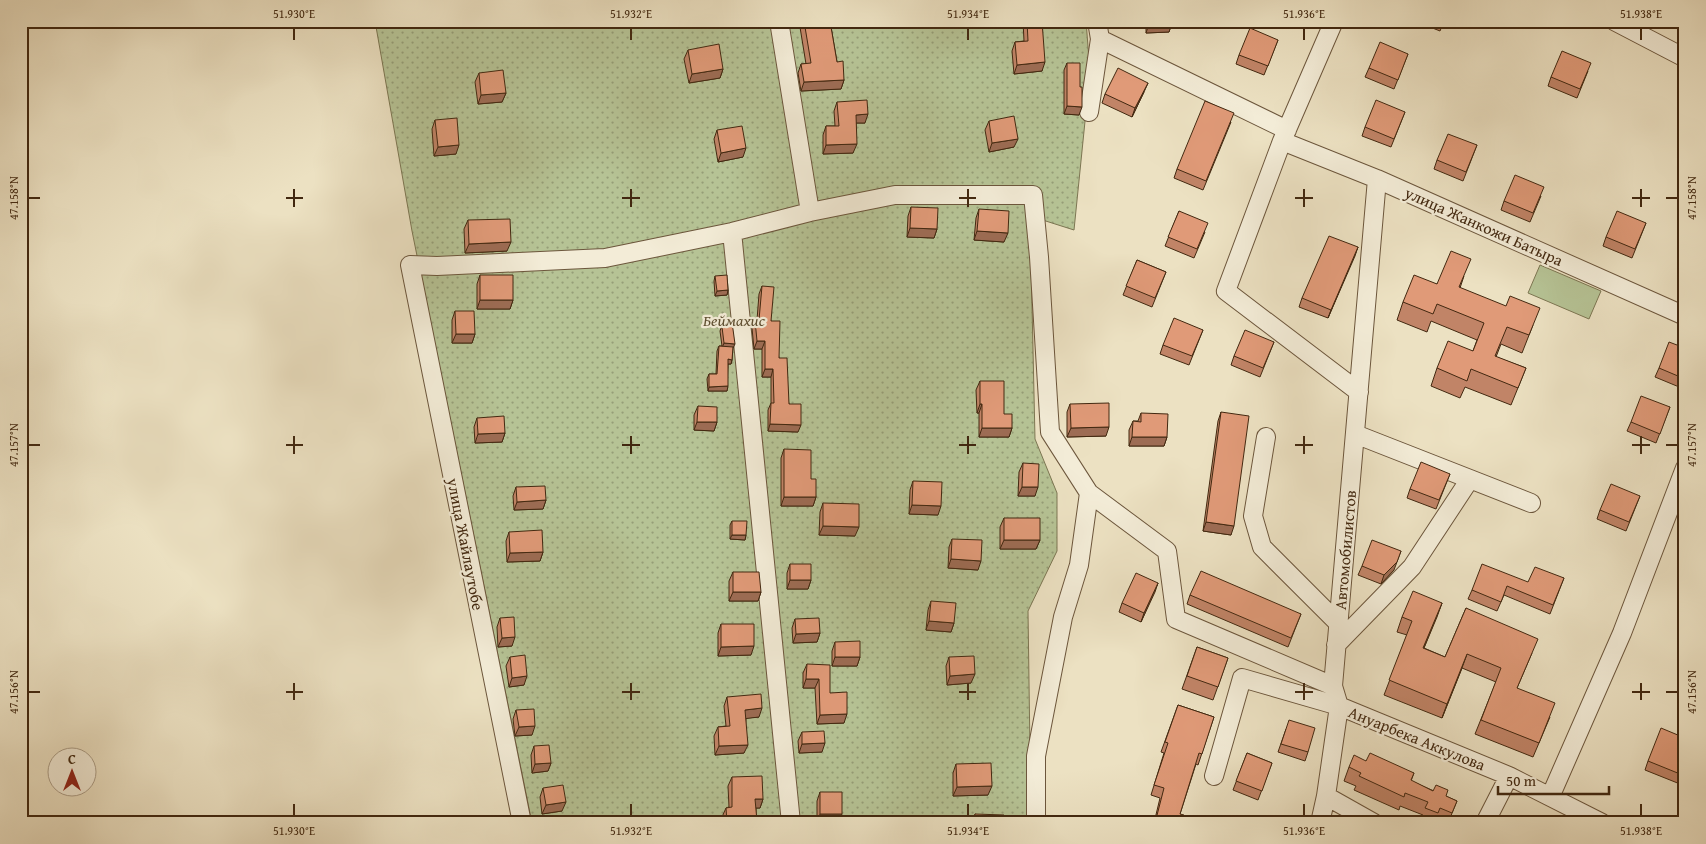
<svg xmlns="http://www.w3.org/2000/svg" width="1706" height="844" viewBox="0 0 1706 844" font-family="'Gentium Book Plus',serif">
	<defs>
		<pattern id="grass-dots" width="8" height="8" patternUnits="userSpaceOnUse" patternTransform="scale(1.25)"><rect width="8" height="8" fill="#b6c395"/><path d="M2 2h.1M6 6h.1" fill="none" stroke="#969e78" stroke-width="1.8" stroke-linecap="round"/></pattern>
	</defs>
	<rect width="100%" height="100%" fill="#ece1c2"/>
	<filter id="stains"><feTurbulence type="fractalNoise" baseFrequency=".004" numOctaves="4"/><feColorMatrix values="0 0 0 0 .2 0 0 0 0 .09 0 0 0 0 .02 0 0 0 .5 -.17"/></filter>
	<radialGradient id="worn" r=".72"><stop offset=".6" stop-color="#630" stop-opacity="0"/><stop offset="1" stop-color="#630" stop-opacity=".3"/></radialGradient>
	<path fill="url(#grass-dots)" stroke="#7c7652" d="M375 21H1086L1090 72 1074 230 1030 216 1035 439 1057 493V551L1028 611 1031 823H532L412 231Z"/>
	<path fill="#b6c395" stroke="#7c7652" d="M1540 265 1601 291 1589 319 1528 293Z"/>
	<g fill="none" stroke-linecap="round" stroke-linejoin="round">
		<defs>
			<path id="minor" d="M779 21 810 212
				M1334 21 1282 141 1226 291 1359 392
				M1614 21 1685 58
				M1100 39 1287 130
				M1089 112 1100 39 1097 21
				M1282 141 1377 179 1685 316
				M732 232 791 823
				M1355 434 1531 503
				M1266 437 1253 516 1262 547 1338 623
				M1089 493 1167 551 1176 619 1333 686
				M1336 645 1412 567 1470 479
				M1214 776 1242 678 1339 706 1509 776 1602 823
				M1551 795 1622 633 1685 468
				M1326 796 1374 823
				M522 823 410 265 437 266 605 258 732 232 810 212 895 195H1033L1039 257 1050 432 1089 493 1079 565 1063 617 1036 756V823
				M1320 823 1326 796 1339 706 1333 686 1377 179
				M1485 823 1509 776"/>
		</defs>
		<use href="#minor" stroke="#6c563c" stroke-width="20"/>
		<use href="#minor" stroke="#f3ecd7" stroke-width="18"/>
	</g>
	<path fill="#c18467" stroke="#422810" d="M799 21H830L837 62 844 80 841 89 801 91 798 73 801 64H806Z
		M1023 21H1063L1061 27 1042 28V71L1014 74 1012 51 1015 42 1024 41Z
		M1146 21H1172V23L1169 32 1146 33Z
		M1415 21H1444L1440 31Z
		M1278 40 1264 75 1236 64 1239 55Z
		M688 50 723 69 720 78 689 83 684 59Z
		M1408 54 1394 89 1365 77 1369 68Z
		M1067 63 1080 87 1079 115 1064 114V70Z
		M1588 71 1577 98 1548 86 1551 77Z
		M479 73 506 93 502 102 478 104 475 82Z
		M1144 92 1132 117 1102 103 1105 94Z
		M837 102 865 123H856L853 153 823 154V135L826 126H835L834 111Z
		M1405 112 1391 147 1362 136 1365 127Z
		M435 120 456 154 434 156 432 129Z
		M989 121 1014 147 989 152 985 130Z
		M1231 122 1203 190 1174 178 1177 169Z
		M717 130 743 157 718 162 714 139Z
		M1477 145 1463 181 1434 169 1437 160Z
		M1541 196 1530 222 1501 210 1504 201Z
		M911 207 937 229 934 238 907 237 908 216Z
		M979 209 1004 242 974 240 976 218Z
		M1179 211 1205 232 1194 258 1165 246Z
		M468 220 507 251 465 253 464 229Z
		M1646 223 1632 258 1603 246 1606 237Z
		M1358 247 1328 318 1299 307 1302 298Z
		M1137 260 1166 272 1152 307 1123 295Z
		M480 275 513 300 510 309H477V284Z
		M715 276 728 290 727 295 715 296 714 281Z
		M1464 276 1460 288 1533 325 1522 353 1501 344 1496 357 1526 368 1511 405 1465 387 1460 398 1431 386 1437 368 1473 351 1477 340 1431 321 1427 332 1397 320 1403 302 1437 284Z
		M762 286 771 321 789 404 798 432 768 431V410L771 403V377H762V349H754L752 328 755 320H757L759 294Z
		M455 311 475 334 472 343H452V320Z
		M723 322 733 347 732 360 731 364H728L727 391H708L707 379 709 374H716L717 351 719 346H722L720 331Z
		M1203 330 1189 365 1160 354 1163 345Z
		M1274 342 1260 377 1231 365 1234 356Z
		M1685 348 1684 389 1655 377 1659 368Z
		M980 381 1012 428 1009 437H979V413H977L976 390Z
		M1070 404 1106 436 1067 437V412Z
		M698 406 717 422 714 431 694 430V415Z
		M1670 407 1656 443 1627 431 1631 422Z
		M1221 412 1231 535 1203 531 1218 421Z
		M1141 413 1167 437 1164 446H1129V430L1133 421H1138Z
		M477 418 505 433 502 442 475 443 474 427Z
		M784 449 811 479 816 497 813 506H781V458Z
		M1023 463 1035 496H1018L1019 472Z
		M1450 474 1436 509 1407 498 1410 489Z
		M913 481 938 515 909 514 910 490Z
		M516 487 546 500 543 509 514 510 513 496Z
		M1640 496 1626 531 1597 519 1600 510Z
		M823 503 855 536 819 535 820 512Z
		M1004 518 1040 540 1036 549H1000V527Z
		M732 521 746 535 745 540 730 539V525Z
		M509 532 543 552 540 561 507 562 506 541Z
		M952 539 978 570 948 568 949 547Z
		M790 564 811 580 808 589H787V573Z
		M1362 566 1394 570 1381 584 1358 575Z
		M733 572 761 592 758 601H729V581Z
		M1564 578 1550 614 1504 595 1497 611 1468 599 1472 590Z
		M1158 583 1141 622 1119 612 1122 603Z
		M1190 595 1301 614 1288 647 1187 604Z
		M931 601 954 623 951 632 926 630 928 610Z
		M1442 603 1424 648 1445 657 1466 608 1532 653 1517 688 1550 717 1533 757 1475 734 1496 682 1462 668 1442 718 1384 695 1407 635 1397 632 1402 617Z
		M500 618 512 646 498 647 497 627Z
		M795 619 820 633 817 642 793 643 792 628Z
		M721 624 751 655 718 656V633Z
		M835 642 860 657 857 666H832V651Z
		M1197 647 1228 658 1213 700 1182 689Z
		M510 657 524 685 509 687 506 666Z
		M949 657 971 683 947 685 946 666Z
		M807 664 830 693 844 723 817 724 815 688H803V673Z
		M727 697 759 717 746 718 744 753 715 755 714 736 718 727 726 726 724 706Z
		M1178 705 1214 717 1198 765 1196 764 1180 814 1182 823H1154L1160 798 1151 795 1164 753 1161 752Z
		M516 710 532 735 515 736 513 719Z
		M1286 729 1308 752 1305 761 1278 752Z
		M802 732 822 752 799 753 798 741Z
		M1685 738V786L1645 770 1648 761Z
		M534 746 551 763 548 771 532 773 531 755Z
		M1247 753 1272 763 1258 800 1233 790Z
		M1366 761 1414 773 1411 781 1457 801 1448 823H1439L1435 821V823H1424L1421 821 1423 815 1400 806 1399 810 1354 790 1356 786 1344 781 1349 767Z
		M956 764 988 795 953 796V773Z
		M732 777 763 799 760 808H756V823H723L722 817 726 808 729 807 728 786Z
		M543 788 562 811 542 814 540 797Z
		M820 792 839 823H817V801Z
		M975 814 1004 823H972Z"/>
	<path fill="#9d6c54" stroke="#422810" d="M1040 21H1063L1061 27 1038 28Z
		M1172 23 1169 32 1146 33 1149 24Z
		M1045 62 1042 71 1014 74 1017 65Z
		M723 69 720 78 689 83 692 74Z
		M844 80 841 89 801 91 804 82Z
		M1148 83 1144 92 1132 117 1135 108Z
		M506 93 502 102 478 104 481 95Z
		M1067 106 1082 107 1079 115 1064 114Z
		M868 114 865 123H852L856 115Z
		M1018 139 1014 147 989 152 992 143Z
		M857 144 853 153 823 154 826 145Z
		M459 145 456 154 434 156 438 147Z
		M746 148 743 157 718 162 721 153Z
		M910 228 937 229 934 238 907 237Z
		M977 231 1008 233 1004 242 974 240Z
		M511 242 507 251 465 253 469 244Z
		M1358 247 1355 256 1328 318 1331 310Z
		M728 290 727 295 715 296 717 291Z
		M480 300H513L510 309H477Z
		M456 334H475L472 343H452Z
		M757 341H765L762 349H754Z
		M724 343 735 344 733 348H722Z
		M728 359 732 360 731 364H726Z
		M765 369H773L771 377H762Z
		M728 386 727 391H708L709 387Z
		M980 404H982L979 413H977Z
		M697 422H717L714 431 694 430Z
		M770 424 801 425 798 432 768 431Z
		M1109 427 1106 436 1067 437 1071 428Z
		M982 428H1012L1009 437H979Z
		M505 433 502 442 475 443 478 434Z
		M1132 437H1167L1164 446H1129Z
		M1022 487H1038L1035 496H1018Z
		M784 497H816L813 506H781Z
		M546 500 543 509 514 510 517 502Z
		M912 505 941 506 938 515 909 514Z
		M1206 522 1234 526 1231 535 1203 531Z
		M823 526 859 527 855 536 819 535Z
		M732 535H746L745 540 730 539Z
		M1004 540H1040L1036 549H1000Z
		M1401 551 1394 570 1381 584 1384 575Z
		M543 552 540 561 507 562 510 553Z
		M951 559 981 561 978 570 948 568Z
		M790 580H811L808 589H787Z
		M1158 583 1155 592 1141 622 1144 613Z
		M733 592H761L758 601H729Z
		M1442 603 1437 617 1418 662 1423 648Z
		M929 621 954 623 951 632 926 630Z
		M820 633 817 642 793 643 796 634Z
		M515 637 512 646 498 647 502 638Z
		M754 646 751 655 718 656 721 647Z
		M1467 654 1462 668 1442 718 1447 704Z
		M835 657H860L857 666H832Z
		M975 674 971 683 947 685 950 676Z
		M527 676 524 685 509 687 512 678Z
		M806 679H819L815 688H803Z
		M762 708 759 717 742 719 745 710Z
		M847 714 844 723 817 724 820 715Z
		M535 726 532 735 515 736 519 727Z
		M825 743 822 752 799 753 802 744Z
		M748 745 744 753 715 755 719 746Z
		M551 763 548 771 532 773 535 764Z
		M992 786 988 795 953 796 957 787Z
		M755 799H763L760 808H752Z
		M566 802 562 811 542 814 546 805Z
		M820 814H842L839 823H817Z
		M757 821 756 823H727Z"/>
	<path fill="#e09a78" stroke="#422810" d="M804 21H830L837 62 843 61 844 80 804 82 801 64 811 63Z
		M1027 21H1042L1045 62 1017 65 1015 42 1028 41Z
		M1149 21H1172V23L1149 24Z
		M1250 28 1278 40 1268 66 1239 55Z
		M1380 42 1408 54 1398 80 1369 68Z
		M719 44 723 69 692 74 688 50Z
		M1562 51 1591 63 1580 89 1551 77Z
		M1067 63H1080V87H1082V107L1067 106Z
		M1118 68 1148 83 1135 108 1105 94Z
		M503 70 506 93 481 95 479 73Z
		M867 100 868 114 856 115 857 144 826 145V126H839L837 102Z
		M1376 100 1405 112 1394 139 1365 127Z
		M1205 101 1234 113 1206 181 1177 169Z
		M1014 116 1018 139 992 143 989 121Z
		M457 118 459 145 438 147 435 120Z
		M742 126 746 148 721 153 717 130Z
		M1448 134 1477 145 1466 172 1437 160Z
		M1515 175 1544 187 1533 213 1504 201Z
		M911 207 938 208 937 229 910 228Z
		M979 209 1009 211 1008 233 977 231Z
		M1179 211 1208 223 1197 249 1168 237Z
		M1617 211 1646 223 1635 249 1606 237Z
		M510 219 511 242 469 244 468 220Z
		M1329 236 1358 247 1331 310 1302 298Z
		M1451 251 1471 259 1459 287 1506 306 1510 296 1540 308 1529 335 1507 327 1495 356 1526 368 1518 388 1471 369 1467 381 1437 368 1448 341 1473 351 1484 323 1437 304 1433 314 1403 302 1414 275 1437 284Z
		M1137 260 1166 272 1155 298 1126 286Z
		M480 275H513V300H480Z
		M727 275 728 290 717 291 715 276Z
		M762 286 774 287 771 321H780L779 358H787L789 404H801V425L770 424 771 403H774L773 369H765V341H757L755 320H759Z
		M455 311H474L475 334H456Z
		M1174 318 1203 330 1192 356 1163 345Z
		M723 322H732L735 344 724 343 722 327H723Z
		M1245 330 1274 342 1263 368 1234 356Z
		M1669 342 1685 348V379L1659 368Z
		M719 346 733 347 732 360 728 359V386L709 387V374H717Z
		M980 381H1004V414H1012V428H982V404H980Z
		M1641 396 1670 407 1660 434 1631 422Z
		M1109 403V427L1071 428 1070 404Z
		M698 406 717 407V422H697Z
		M1221 412 1249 416 1234 526 1206 522Z
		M1141 413 1168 414 1167 437H1132L1133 421 1141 422Z
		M504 416 505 433 478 434 477 418Z
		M784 449 811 450V479H816V497H784Z
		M1421 462 1450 474 1439 500 1410 489Z
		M1023 463 1039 464 1038 487H1022Z
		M913 481 942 482 941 506 912 505Z
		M1611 484 1640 496 1629 522 1600 510Z
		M545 486 546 500 517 502 516 487Z
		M823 503 859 504V527L823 526Z
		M1004 518H1040V540H1004Z
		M732 521H747L746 535H732Z
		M542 530 543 552 510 553 509 532Z
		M952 539 982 540 981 561 951 559Z
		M1372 540 1401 551 1397 562 1384 575 1362 566Z
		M790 564H811V580H790Z
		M1482 564 1528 582 1535 567 1564 578 1553 605 1507 586 1501 602 1472 590Z
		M1201 571 1301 614 1291 638 1190 595Z
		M733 572H759L761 592H733Z
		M1136 573 1158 583 1144 613 1122 603Z
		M1413 591 1442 603 1423 648 1445 657 1466 608 1538 639 1517 688 1555 703 1539 743 1481 720 1501 668 1467 654 1447 704 1389 680 1412 621 1402 617Z
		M931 601 956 603 954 623 929 621Z
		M514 617 515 637 502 638 500 618Z
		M819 618 820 633 796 634 795 619Z
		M721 624H754V646L721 647Z
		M860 641V657H835V642Z
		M1197 647 1228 658 1218 687 1187 676Z
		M525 655 527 676 512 678 510 657Z
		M974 656 975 674 950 676 949 657Z
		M807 664 830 665V693L847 692V714L820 715 819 679H806Z
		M761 694 762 708 745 710 748 745 719 746 718 727 730 726 727 697Z
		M1178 705 1214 717 1202 754 1199 753 1180 814 1184 815 1182 823H1155L1164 788 1154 785 1168 743 1165 742Z
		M534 709 535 726 519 727 516 710Z
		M1289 720 1315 728 1308 752 1281 744Z
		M1661 728 1685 738V776L1648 761Z
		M824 731 825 743 802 744V732Z
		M549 745 551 763 535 764 534 746Z
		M1247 753 1272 763 1262 791 1236 781Z
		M1370 753 1414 773 1411 780 1433 791 1436 785 1448 790 1446 796 1457 801 1452 813 1440 808 1438 813 1425 808 1428 802 1405 793 1404 797 1359 776 1361 773 1349 767 1354 755 1366 761Z
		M991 763 992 786 957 787 956 764Z
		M762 776 763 799H755L757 821 727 823 726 808 732 807V777Z
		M563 785 566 802 546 805 543 788Z
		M820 792H842V814H820Z
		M975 814 1004 815V823H974Z"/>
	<path fill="none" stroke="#422810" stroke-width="2" d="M294 28V40M631 28V40M968 28V40M1304 28V40M1641 28V40M294 189V207M631 189V207M968 189V207M1304 189V207M1641 189V207M28 198H40M286 198H303M622 198H640M959 198H976M1295 198H1313M1632 198H1650M1666 198H1678M294 436V454M631 436V454M968 436V454M1304 436V454M1641 436V454M28 445H40M286 445H303M622 445H640M959 445H976M1295 445H1313M1632 445H1650M1666 445H1678M294 683V700M631 683V700M968 683V700M1304 683V700M1641 683V700M28 692H40M286 692H303M622 692H640M959 692H976M1295 692H1313M1632 692H1650M1666 692H1678M294 804V816M631 804V816M968 804V816M1304 804V816M1641 804V816"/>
	<g text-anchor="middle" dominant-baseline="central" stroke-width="4.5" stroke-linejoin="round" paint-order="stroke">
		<g font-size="16" fill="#422810" stroke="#f3ecd7">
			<text transform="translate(1484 226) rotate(24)">улица Жанкожи Батыра</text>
			<text transform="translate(466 544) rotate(79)">улица Жайлаутобе</text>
			<text transform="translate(1345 550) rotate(-85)">Автомобилистов</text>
			<text transform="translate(1417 738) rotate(22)">Ануарбека Аккулова</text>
		</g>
		<g font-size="16" font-style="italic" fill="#5f4f31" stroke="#f3ecd7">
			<text x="734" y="320">Беймахис</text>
		</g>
	</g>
	<rect width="1706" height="844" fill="none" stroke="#ece1c2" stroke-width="55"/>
	<g transform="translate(72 772)"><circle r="24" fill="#f3ecd7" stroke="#ac9e87"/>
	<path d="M0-4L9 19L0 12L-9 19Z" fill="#8f2418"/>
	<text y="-8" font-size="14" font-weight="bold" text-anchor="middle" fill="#422810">С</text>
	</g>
	<path d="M1498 786v8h111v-8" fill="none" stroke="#422810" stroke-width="2.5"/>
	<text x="1506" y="786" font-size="15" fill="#422810" stroke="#f3ecd7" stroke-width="4" paint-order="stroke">50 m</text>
	<rect x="28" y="28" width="1650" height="788" fill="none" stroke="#422810" stroke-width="2"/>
	<g font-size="12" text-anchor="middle" fill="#422810">
		<text x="294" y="18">51.930°E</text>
		<text x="631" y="18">51.932°E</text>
		<text x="968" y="18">51.934°E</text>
		<text x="1304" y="18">51.936°E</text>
		<text x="1641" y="18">51.938°E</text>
		<text transform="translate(14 198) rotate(-90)" y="4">47.158°N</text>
		<text transform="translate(1692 198) rotate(-90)" y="4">47.158°N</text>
		<text transform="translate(14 445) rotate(-90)" y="4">47.157°N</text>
		<text transform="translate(1692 445) rotate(-90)" y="4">47.157°N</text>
		<text transform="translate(14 692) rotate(-90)" y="4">47.156°N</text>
		<text transform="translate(1692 692) rotate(-90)" y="4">47.156°N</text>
		<text x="294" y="835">51.930°E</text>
		<text x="631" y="835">51.932°E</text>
		<text x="968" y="835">51.934°E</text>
		<text x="1304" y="835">51.936°E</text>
		<text x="1641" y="835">51.938°E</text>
	</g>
	<rect width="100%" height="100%" filter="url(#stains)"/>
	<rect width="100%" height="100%" fill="url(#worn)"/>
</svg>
